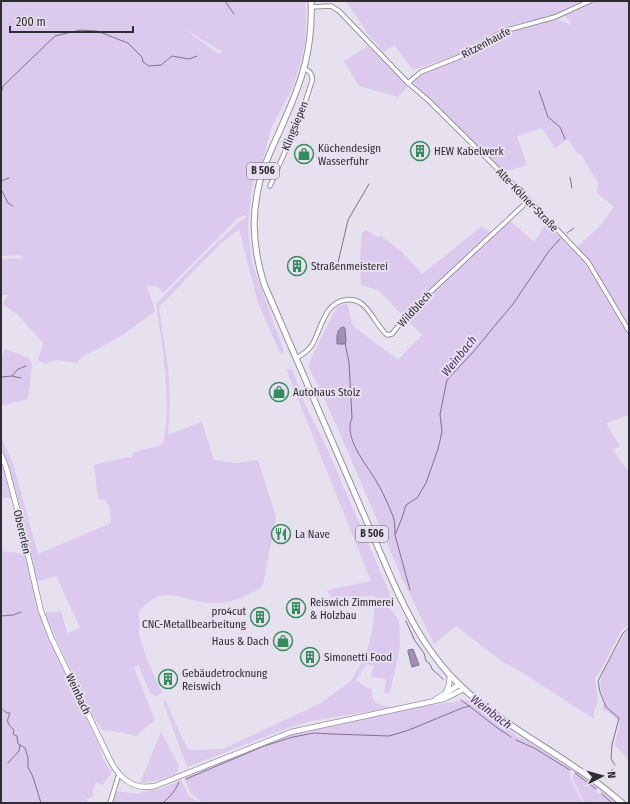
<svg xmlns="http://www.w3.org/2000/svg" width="630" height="804" viewBox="0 0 630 804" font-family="'Fira Sans Condensed',sans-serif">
	<rect width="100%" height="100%" fill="#e7e0ef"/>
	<path fill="#dbc9ee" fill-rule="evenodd" d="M1 1H305L306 21 305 43 299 68 292 89 272 126 263 159 252 186 248 224 249 242 252 263 284 351 281 355 258 303 239 229 221 243 159 307 168 367 170 402 168 435 202 422 214 460 237 463 258 460 276 517 263 586C243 599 226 606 202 602 187 600 175 592 159 596 152 598 145 606 139 610V635L147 659 162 693 156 696 151 694 138 665 134 668 155 720 136 736 124 733 102 730 92 715 44 613 61 611 67 633 80 628 56 576 36 582C31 547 21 514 12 480 8 466 1 453 1 438L12 460 38 554 111 523 109 506 105 500 98 499 94 465 128 457 132 458 133 452 160 446 164 441C171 397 163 353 157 309V303L199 260 240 221 247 217 245 215 239 217 163 293 157 286H147L155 311 123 335 82 357 77 363 56 360 45 364 38 360 43 343 17 314 3 304 8 295H1V259L23 258 20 255 1 256ZM184 29 222 51V52L219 54Z
		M346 1H629V325L590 261 576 248 599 227 614 207 597 193 598 183 582 156 577 153 568 139 555 148 542 128 517 136 527 165 504 172 414 84 413 80 422 74 460 58 504 33 556 18 573 26 562 12 555 16 519 23 503 29 457 55 419 68 412 69 394 45 384 52 368 34Z
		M368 46 408 86 398 97 359 86 344 61Z
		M509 220 534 242 546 223 585 263 629 336V415L606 423 620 446 613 450 629 472V624L621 631 603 666 595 678 598 701 594 712V719L523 673 500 660 456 626 434 644 401 576 332 415 308 365 336 308 340 305 347 304 353 326 398 360 422 335 406 319 433 291Z
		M481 227 491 232 417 301 404 317 378 290 361 285 360 261 362 233 366 230 378 237 381 236 403 253 422 274Z
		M5 349 29 358 32 365 28 399 1 406V360Z
		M286 369H292L305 404 325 444 390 594 387 605 399 620 400 646 390 694 384 693 386 679 371 677 374 666 367 664 356 680 367 688 372 689C371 704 377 704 390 707V708L312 721 290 727 188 767C178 746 172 724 163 702L165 700 188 750 223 749 321 703 351 681 366 655 373 628 375 596 330 597 327 590 371 581Z
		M1 462 11 498H1Z
		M1 551 25 554 39 613 67 678 99 745C102 755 104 765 112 772L102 785 95 782 92 797 87 799V803H1Z
		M629 630V760L615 745 620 721 602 708 605 702 601 691 600 682 605 668 625 633Z
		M468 700 518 737 527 740 572 770 570 772V778L583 803H202L191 793 184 778 291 733 419 707Z
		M161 732 179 766 177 773 160 780 140 783Z
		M575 772 598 788 596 792 600 794 602 791 617 803H585L572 778Z
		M181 780 189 796 200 803H111L116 791 138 794 143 792 163 788Z"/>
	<path fill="#a28fb5" stroke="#80728e" d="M342 327 345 328 346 342 345 344H337C337 337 336 331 342 327Z
		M413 649 419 665 412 667 408 652V650Z"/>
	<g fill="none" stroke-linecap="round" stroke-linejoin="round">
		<path stroke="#80728e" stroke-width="1" d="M225 1 234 14
			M539 91 548 117 560 127 565 139
			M1 94 3 86 55 36 80 30 97 31 128 43 142 57 143 62 149 66 161 65 172 56 189 59 197 56
			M570 177 572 188
			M1 181 9 178
			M1 189 8 203 13 206
			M567 233 574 228
			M337 267 348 220 369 184
			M345 343 349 362 352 418C343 437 366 464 375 479 382 490 388 504 393 516 395 522 395 529 395 534
			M12 376 18 369 26 366
			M1 377 12 376 21 378
			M410 590 395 535 402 518 406 505 417 498 426 483 438 449 442 432 440 414 447 380 474 351 497 323 513 304 549 251 560 239
			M1 616 13 615 21 612
			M406 621 415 641 424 653 426 661 430 664 432 669 443 679
			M461 700C478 712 493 726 511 737
			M1 708 7 713H10C6 722 7 723 14 730L13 734 17 736 18 744 25 748 28 758V767L33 777 41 803
			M516 740 534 748 570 770
			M8 763 19 751 20 745
			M615 765 611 759 612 745 619 718 606 707 600 692 598 681 623 633 629 628
			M575 773 596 789
			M605 777 613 769
			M186 779 264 746 293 737 314 733 332 734 389 736 409 730 462 708 470 706
			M602 794 612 803
			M163 803C170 796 175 792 179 782"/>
		<defs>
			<path id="street" d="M311 7 331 6 339 11 408 83 428 100 529 200 588 262 629 331
				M408 83 421 72 459 57 504 31 555 17 590 1
				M270 186 301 115 312 81C313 74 310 71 305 69
				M296 358C302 355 308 351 312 345 321 330 324 303 345 300 351 299 357 300 362 304 372 312 377 326 387 335L392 334 409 312 529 200
				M110 803 118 777 120 776"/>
			<path id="secondary" d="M1 454 6 467 18 512 41 611 51 637 111 762C121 780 134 790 155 786L291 732 444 699 464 689
				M446 692 449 685 450 675
				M436 699 459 685"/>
			<path id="primary" d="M311 1C313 47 303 79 284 121 274 145 261 168 257 195 251 225 255 255 264 284L393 582C408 615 425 648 450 675 486 714 533 738 576 768 592 778 607 790 622 803"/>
		</defs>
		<use href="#street" stroke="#98919f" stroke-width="5.5"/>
		<use href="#secondary" stroke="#98919f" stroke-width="6"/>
		<use href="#primary" stroke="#98919f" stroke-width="7"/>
		<use href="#street" stroke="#fff" stroke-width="3.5"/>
		<use href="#secondary" stroke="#fff" stroke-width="4.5"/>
		<use href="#primary" stroke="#fff" stroke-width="5"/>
	</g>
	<defs>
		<symbol id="building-ring" viewBox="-11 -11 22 22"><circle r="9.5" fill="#e7e0ef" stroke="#378c5f" stroke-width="1.5"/><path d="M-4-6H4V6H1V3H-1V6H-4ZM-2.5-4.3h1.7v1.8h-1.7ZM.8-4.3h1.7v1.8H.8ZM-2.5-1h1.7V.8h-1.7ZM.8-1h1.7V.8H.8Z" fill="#378c5f"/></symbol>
		<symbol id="shop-ring" viewBox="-11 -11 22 22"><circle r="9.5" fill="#e7e0ef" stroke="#378c5f" stroke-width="1.5"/><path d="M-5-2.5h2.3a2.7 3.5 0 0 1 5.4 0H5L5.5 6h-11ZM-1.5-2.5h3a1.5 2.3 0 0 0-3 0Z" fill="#378c5f"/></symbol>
		<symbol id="restaurant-ring" viewBox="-11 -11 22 22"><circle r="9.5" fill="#e7e0ef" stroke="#378c5f" stroke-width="1.5"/><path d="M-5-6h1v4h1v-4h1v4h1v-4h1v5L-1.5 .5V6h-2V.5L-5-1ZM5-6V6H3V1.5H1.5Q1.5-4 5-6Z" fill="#378c5f"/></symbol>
	</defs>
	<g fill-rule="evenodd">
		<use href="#building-ring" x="409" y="140" width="22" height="22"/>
		<use href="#shop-ring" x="293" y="143" width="22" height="22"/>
		<use href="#building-ring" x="286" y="255" width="22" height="22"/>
		<use href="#shop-ring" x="268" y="381" width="22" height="22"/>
		<use href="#restaurant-ring" x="270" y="523" width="22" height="22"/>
		<use href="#building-ring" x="285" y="597" width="22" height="22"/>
		<use href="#building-ring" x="249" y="606" width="22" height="22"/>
		<use href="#shop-ring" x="272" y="630" width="22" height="22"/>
		<use href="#building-ring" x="299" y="646" width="22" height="22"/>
		<use href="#building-ring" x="157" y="668" width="22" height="22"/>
	</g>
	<g text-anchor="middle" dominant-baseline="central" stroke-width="4" stroke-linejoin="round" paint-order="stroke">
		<g fill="#e7e0ef" stroke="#66636b" stroke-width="1">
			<rect x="247" y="163" width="32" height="16" rx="3"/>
			<rect x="356" y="526" width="32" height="16" rx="3"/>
		</g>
		<g font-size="10" font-weight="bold" fill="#2f2d32">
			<text x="263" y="171">B 506</text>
			<text x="372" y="534">B 506</text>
		</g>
		<g font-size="11" fill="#2f2d32" stroke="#e7e0ef">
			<text transform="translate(486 43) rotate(-28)">Ritzenhaufe</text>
			<text transform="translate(295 126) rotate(-68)">Klingsiepen</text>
			<text transform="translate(527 200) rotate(46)">Alte-Kölner-Straße</text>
			<text transform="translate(415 309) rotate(-47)">Wildblech</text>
			<text transform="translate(22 532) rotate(77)">Obererlen</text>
			<text transform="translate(78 694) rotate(65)">Weinbach</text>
		</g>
		<g font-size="11" fill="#2f2d32" stroke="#e7e0ef" text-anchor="start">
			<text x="318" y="148">Küchendesign<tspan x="318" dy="13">Wasserfuhr</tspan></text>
			<text x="434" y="151">HEW Kabelwerk</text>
			<text x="311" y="266">Straßenmeisterei</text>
			<text x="293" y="392">Autohaus Stolz</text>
			<text x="295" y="534">La Nave</text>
			<text x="310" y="602">Reiswich Zimmerei<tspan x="310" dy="13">&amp; Holzbau</tspan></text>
			<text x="246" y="611" text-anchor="end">pro4cut<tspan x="246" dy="13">CNC-Metallbearbeitung</tspan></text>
			<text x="269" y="641" text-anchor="end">Haus &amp; Dach</text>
			<text x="324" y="657">Simonetti Food</text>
			<text x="182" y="673">Gebäudetrocknung<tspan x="182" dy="13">Reiswich</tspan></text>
		</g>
		<g font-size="12" font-style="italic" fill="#4c3064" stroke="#e7e0ef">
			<text transform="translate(459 356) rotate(-51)">Weinbach</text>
			<text transform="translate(491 712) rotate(37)">Weinbach</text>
		</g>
	</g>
	<rect width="630" height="804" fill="none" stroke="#2f2d32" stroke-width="4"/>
	<g transform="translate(602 776) rotate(84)" stroke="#e7e0ef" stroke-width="3" paint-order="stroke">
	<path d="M0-3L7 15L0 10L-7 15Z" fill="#2f2d32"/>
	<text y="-6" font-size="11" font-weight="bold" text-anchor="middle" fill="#2f2d32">N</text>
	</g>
	<path d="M10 26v6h123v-6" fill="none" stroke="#2f2d32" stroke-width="2"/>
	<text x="16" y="26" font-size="12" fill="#2f2d32" stroke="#e7e0ef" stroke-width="3" paint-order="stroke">200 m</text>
</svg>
